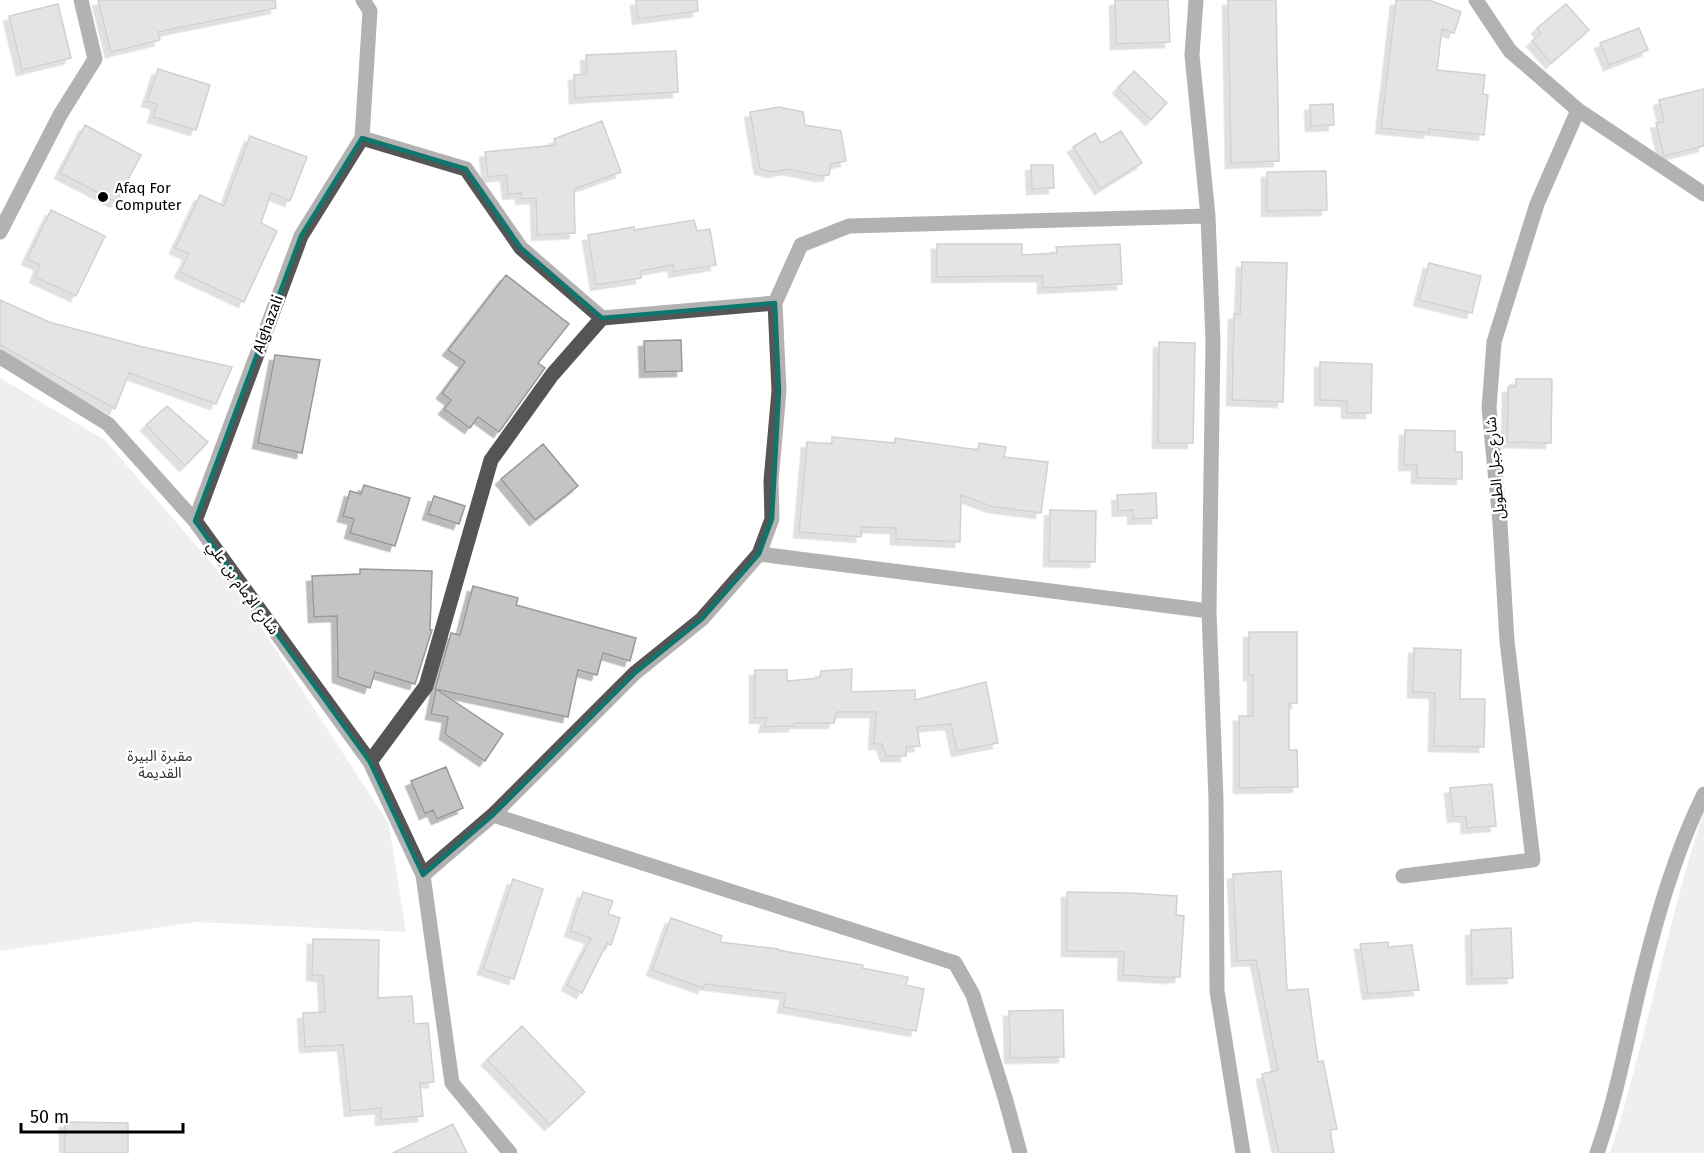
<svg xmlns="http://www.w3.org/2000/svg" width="1704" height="1153" viewBox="0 0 1704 1153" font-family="'Fira Sans','Noto Sans Arabic',sans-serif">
	<defs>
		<filter id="shadow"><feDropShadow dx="-5.5" dy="5.5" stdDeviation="0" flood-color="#0004"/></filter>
	</defs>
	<rect width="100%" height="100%" fill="#fff"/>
	<path fill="#dcdcdc" d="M0 378 105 440 245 602 389 824 406 932 196 922 0 951Z
		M1704 811V1153H1610C1646 1041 1667 923 1704 811Z"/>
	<path fill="#c4c4c4" stroke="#999" stroke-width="1.5" filter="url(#shadow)" d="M98 0H275L276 8 158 32 160 40 111 52Z
		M636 0H697L698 11 638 19Z
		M1115 0H1168L1170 42 1116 44Z
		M1228 0H1276L1279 161 1231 163Z
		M1396 0H1429L1461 12 1454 33 1442 29 1437 70 1485 75 1483 94 1488 95 1484 135 1429 129V133L1381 128Z
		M58 4 71 58 22 70 9 16Z
		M1566 4 1589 30 1551 63 1532 41 1541 33 1537 28Z
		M1639 28 1648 50 1609 65 1600 43Z
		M676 51 678 92 575 98 574 75 587 74 586 55Z
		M158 69 210 85 196 130 153 117 157 104 147 101Z
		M1134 71 1167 103 1151 120 1118 88Z
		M1704 89V146L1664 156 1656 123 1664 122 1659 100Z
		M1333 104 1334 125 1311 126 1310 105Z
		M779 107 803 112 805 125 841 131 846 161 831 164 829 175 821 176 788 169 773 172 760 169 750 112Z
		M602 121 621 172 574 189 575 233 537 235 536 198 521 199V193L508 194 506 175 488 177 485 152 556 145 554 139Z
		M85 125 141 155 116 202 60 173Z
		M1121 131 1142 163 1100 189 1073 147 1095 133 1101 143Z
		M250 136 307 157 290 201 271 193 261 223 277 231 244 302 180 272 189 254 175 248 200 195 224 206Z
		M1031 165H1053L1054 188 1032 189Z
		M1326 171 1327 210 1267 211V172Z
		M51 210 105 236 76 296 35 277 40 265 27 259Z
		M694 220 697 231 710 229 716 265 674 272 673 265 640 271 641 278 596 285 588 235 634 227V230Z
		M937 244H1022V255L1057 253 1056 247 1120 244 1122 284 1043 288V276L937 277Z
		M1242 262 1287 263 1283 402 1232 400 1234 314H1240Z
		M1429 263 1481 276 1472 313 1419 300Z
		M506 275 569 324 538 363 545 368 499 432 478 417 470 428 444 409 451 400 442 393 465 362 448 350Z
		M0 300 49 322 139 346 232 367 216 404 129 373 115 409 0 345Z
		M681 340 682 371 645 372 644 341Z
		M1159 342 1195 343 1193 443H1158Z
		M275 355 320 360 302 453 258 443Z
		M1320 362 1372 364 1371 413H1347V401L1320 400Z
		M1516 379H1552L1551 443 1507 442 1508 387H1516Z
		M167 406 208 442 185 466 146 425Z
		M1405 430 1455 431V452H1462V479L1417 478V465H1404Z
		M832 437 895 443V438L978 450 979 443 1006 447 1004 457 1048 462 1041 513 993 507 961 495 960 542 896 539V528L862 527 861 537 799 532 807 442 832 444Z
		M543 444 578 486 535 520 501 479Z
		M364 485 410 498 395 546 350 533 354 519 343 516 350 491 361 494Z
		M1156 493 1157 518 1133 519V510L1118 511 1117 495Z
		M434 496 465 506 459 524 428 514Z
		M1050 510 1096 511 1095 562 1049 561Z
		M360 569 432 571 430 630H432L415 684 375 672 370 688 338 677 337 616 314 617 312 576 360 574Z
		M473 586 518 598 516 605 636 638 630 661 603 653 597 675 578 670 568 717 435 689 451 633 460 635Z
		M1249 632H1297V703H1289V750H1297L1298 787 1239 788V716H1253V675H1249Z
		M1414 648 1461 650 1460 699H1485L1484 747 1434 746 1435 693 1413 692Z
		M852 669 851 692 915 690V700L986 682 998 743 957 751 951 724 917 727 920 746 906 747V756H886L882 744H874L876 712H837L834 723H794V726L764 727 767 718H755V670H787V681L820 678 821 671Z
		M436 689 503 734 485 761 445 734 448 717 431 714Z
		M446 767 463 808 437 819 433 810 425 814 411 781Z
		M1492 784 1496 826 1467 828 1466 816 1453 817 1450 788Z
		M1281 871 1287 990 1308 989 1318 1062 1323 1061 1337 1129 1330 1130 1334 1153H1279L1262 1074 1278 1070 1256 960 1237 961 1233 874Z
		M513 879 543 889 514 979 483 969Z
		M583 892 613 901 608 914 620 918 611 945 607 943 582 993 567 985 591 938 570 931Z
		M1067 892 1130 893 1177 896 1176 915 1184 916 1180 977H1173V978L1123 975 1124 952 1067 951Z
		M671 918 722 936 720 942 778 949V950L863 965 862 968 908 977 906 985 924 989 916 1031 783 1007 786 994 705 984 703 988 652 970Z
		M1511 928 1513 978 1472 979 1471 930Z
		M313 939 379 940 378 998 412 996 414 1024 428 1023 434 1082 420 1083 423 1116 381 1120V1108L350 1111 343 1045 305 1047 303 1013 325 1012 323 976 312 975Z
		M1388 942V947L1412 945 1419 990 1368 994 1360 944Z
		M1063 1010 1064 1057 1010 1058 1009 1011Z
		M522 1026 585 1092 550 1125 487 1060Z
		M65 1122 128 1123V1153H65Z
		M453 1124 467 1153H393Z"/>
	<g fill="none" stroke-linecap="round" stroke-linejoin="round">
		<path stroke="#555" stroke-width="15" d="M1196 0 1192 55 1208 216 1213 341 1209 611 1216 799 1217 991 1243 1153
			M1578 110 1704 194
			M362 138 466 169 521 248 602 318 775 303
			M0 232 60 115 95 59 81 0
			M0 357 108 424 195 521 370 762 423 875
			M195 521 301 236 362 138 370 11 363 0
			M759 554 1209 611
			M370 762 426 686 491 460 552 375 602 318
			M493 815 955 963 973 995 1006 1101 1020 1153
			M1403 876 1533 860 1507 641 1500 523 1489 408 1494 342 1537 204 1578 110 1510 51 1476 0
			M510 1153 452 1083 423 875 493 815 635 673 702 619 759 554 772 519 771 481 779 391 775 303 801 245 849 226 1208 216
			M1597 1153C1616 1099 1626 1044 1639 989 1655 923 1674 854 1704 794"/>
	</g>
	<path d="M0 0H1704V1153H0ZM362 138 466 169 521 248 602 318 775 303 779 391 772 519 759 554 702 619 635 673 493 815 423 875 370 762 195 521 301 236Z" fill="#fff" fill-opacity=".55" fill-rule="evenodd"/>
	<path fill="none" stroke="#0f766e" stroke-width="4.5" stroke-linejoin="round" d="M362 138 466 169 521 248 602 318 775 303 779 391 772 519 759 554 702 619 635 673 493 815 423 875 370 762 195 521 301 236Z"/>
	<circle fill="#000" stroke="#fff" stroke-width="2" cx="103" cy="197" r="6"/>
	<g text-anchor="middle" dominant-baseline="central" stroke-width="5" stroke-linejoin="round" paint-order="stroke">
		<g font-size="15" fill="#000" stroke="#fff" text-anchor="start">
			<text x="115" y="188">Afaq For<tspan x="115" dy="17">Computer</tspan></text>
		</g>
		<g font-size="15" fill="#000" stroke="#fff">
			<text transform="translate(268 324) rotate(-70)">Alghazali</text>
			<text transform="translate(1495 468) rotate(-95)">شارع جبل الطويل</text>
			<text transform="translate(243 588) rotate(54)">شارع الإمام بن علي</text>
		</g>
		<g font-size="15" fill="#333" stroke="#fff">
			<text x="160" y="756">مقبرة البيرة<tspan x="160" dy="17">القديمة</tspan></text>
		</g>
	</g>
	<path d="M21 1123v9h162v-9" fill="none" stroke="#000000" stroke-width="3"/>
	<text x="30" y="1123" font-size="18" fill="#000000" stroke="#ffffff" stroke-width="4.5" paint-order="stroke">50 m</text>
</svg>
